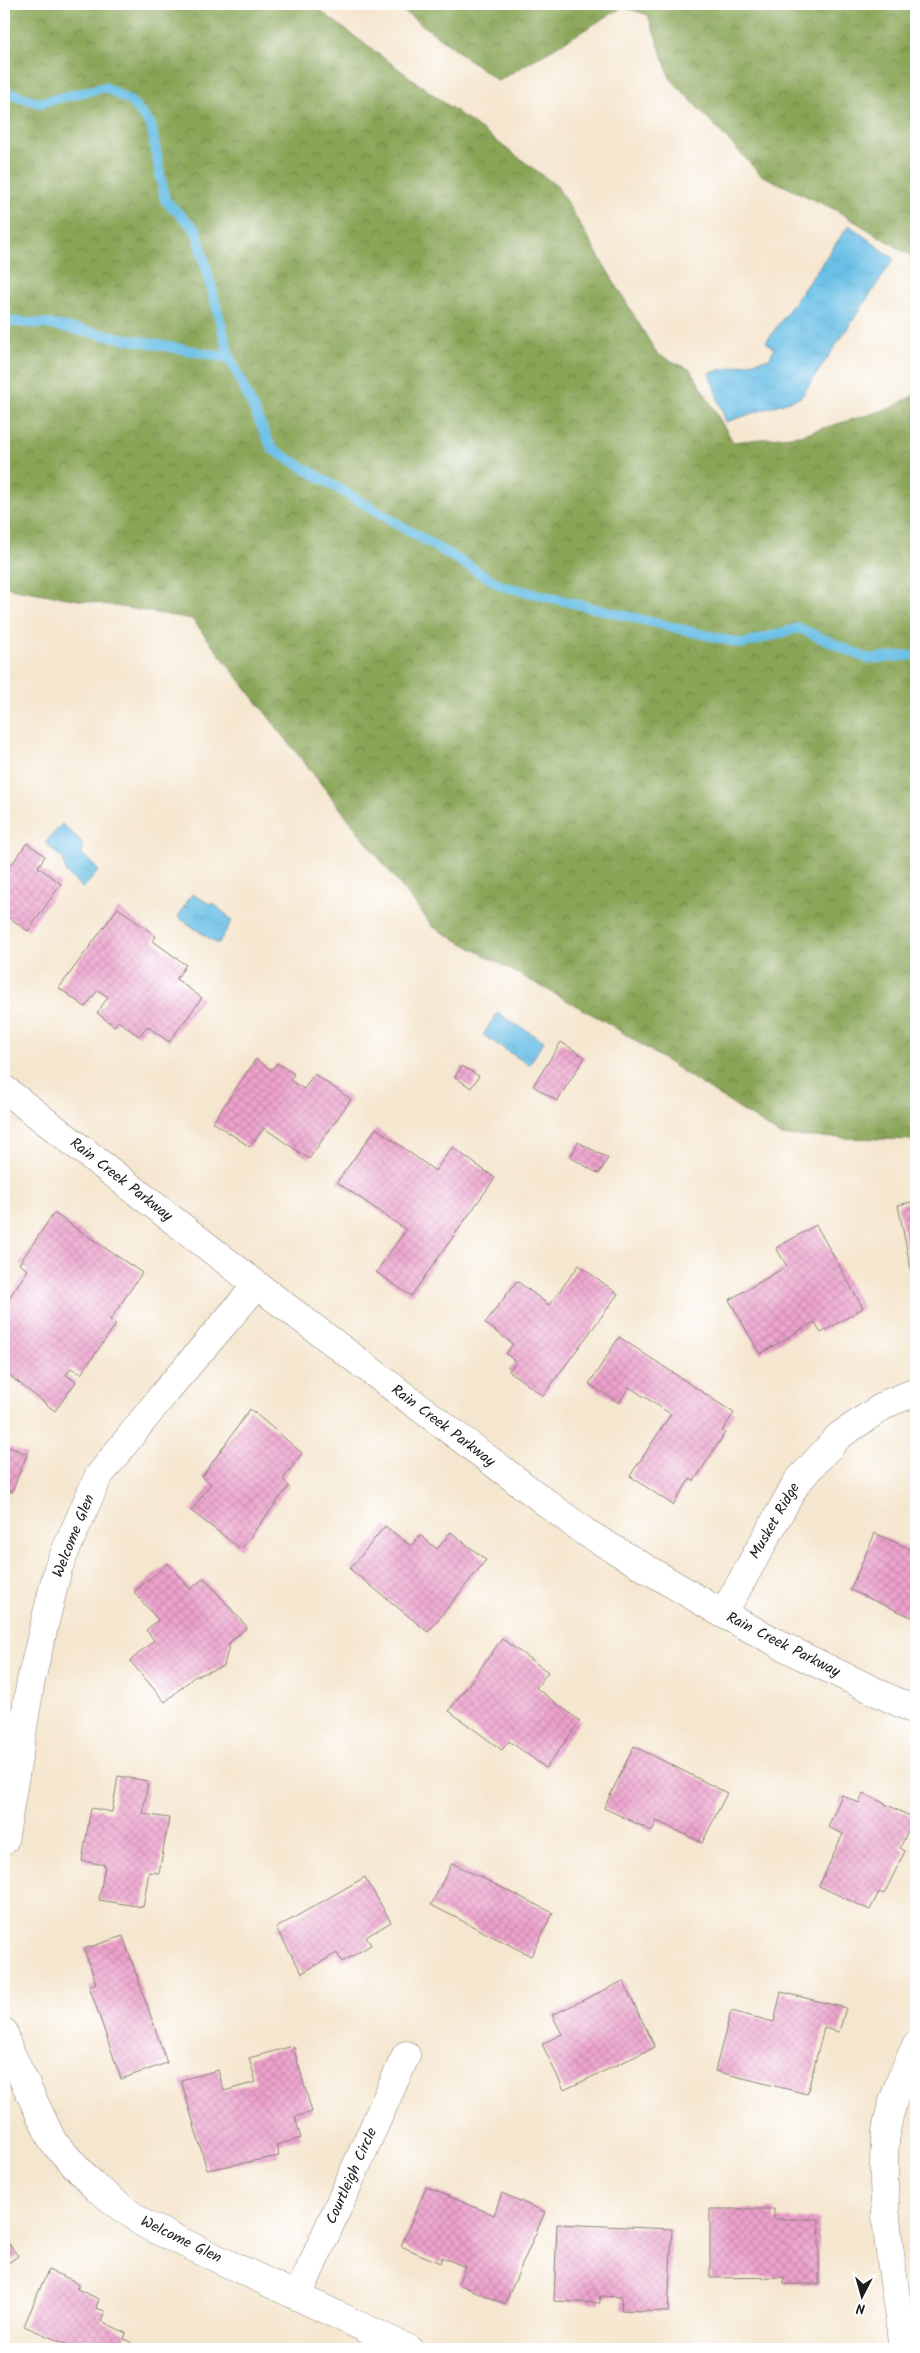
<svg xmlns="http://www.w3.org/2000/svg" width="920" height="2353" viewBox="0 0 920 2353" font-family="Kalam,sans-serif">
	<defs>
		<pattern id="forest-crowns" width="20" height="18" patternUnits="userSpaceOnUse" patternTransform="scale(1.25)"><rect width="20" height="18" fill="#89a557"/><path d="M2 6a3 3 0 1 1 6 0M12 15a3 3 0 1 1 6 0" fill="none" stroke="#6f8647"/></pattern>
		<pattern id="water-ripples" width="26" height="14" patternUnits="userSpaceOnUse" patternTransform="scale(1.25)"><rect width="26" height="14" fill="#69bfe6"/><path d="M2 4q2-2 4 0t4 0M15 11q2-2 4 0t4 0" fill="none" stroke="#5aa4c5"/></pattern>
		<pattern id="building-cross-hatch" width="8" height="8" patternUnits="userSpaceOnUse" patternTransform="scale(1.25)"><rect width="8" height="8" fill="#eda1cc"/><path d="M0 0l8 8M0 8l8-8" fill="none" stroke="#cb8aaf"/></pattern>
	</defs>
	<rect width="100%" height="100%" fill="#fff"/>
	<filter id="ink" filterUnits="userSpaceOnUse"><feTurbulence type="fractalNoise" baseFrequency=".02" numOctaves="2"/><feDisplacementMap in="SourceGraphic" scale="10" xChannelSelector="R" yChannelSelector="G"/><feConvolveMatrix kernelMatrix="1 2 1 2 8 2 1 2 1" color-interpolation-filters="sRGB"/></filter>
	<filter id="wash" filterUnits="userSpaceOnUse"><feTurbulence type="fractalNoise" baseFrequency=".0096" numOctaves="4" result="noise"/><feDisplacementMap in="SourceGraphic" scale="20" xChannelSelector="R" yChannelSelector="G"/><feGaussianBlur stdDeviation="1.12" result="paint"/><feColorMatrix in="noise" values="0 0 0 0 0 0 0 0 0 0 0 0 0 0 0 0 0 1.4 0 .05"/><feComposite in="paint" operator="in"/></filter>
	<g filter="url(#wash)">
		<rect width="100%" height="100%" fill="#f5e6cf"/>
		<path fill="url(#forest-crowns)" stroke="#52603a" d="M4 4H311L557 186 657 354 691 370 733 442 800 435 891 408 916 394V1140L781 1136 608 1023 433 927 192 619 14 589 4 584Z
			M394 4H916V292L910 255 834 209 761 175 670 78 648 15 623 7 498 81Z"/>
		<path fill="url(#water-ripples)" stroke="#426e81" d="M849 225 894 259 801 397 726 422 709 373 770 358 774 349 766 342Z
			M62 824 82 842V854L99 871 83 888 66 873 63 859 45 843Z
			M192 894 210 904 213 903 232 920 219 943H216L178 917Z
			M497 1013 544 1041 529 1065 483 1035Z"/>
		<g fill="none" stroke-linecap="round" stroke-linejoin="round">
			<path stroke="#69bfe6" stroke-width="10" d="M4 91 39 103 105 87 131 102 151 125 165 200 196 230 230 358 272 449 502 586 743 644 799 628 868 659 916 655
				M4 321 46 324 230 358"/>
		</g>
		<g id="blocks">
			<path fill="url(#building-cross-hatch)" d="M27 843 45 856 38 867 61 884 28 931 4 914V858L12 864Z
				M118 908 156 936 153 941 186 965 176 979 202 998 169 1042 147 1026 139 1036 118 1021 114 1026 97 1013 108 997 98 990 85 1007 59 988Z
				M561 1042 585 1057 557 1101 533 1086Z
				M256 1059 271 1070 277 1063 294 1074 290 1080 304 1089 314 1074 351 1099 309 1159 264 1128 250 1147 213 1122Z
				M462 1066 479 1076 471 1088 455 1077Z
				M376 1128 435 1171 452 1147 495 1178 411 1296 376 1272 406 1230 337 1182Z
				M578 1142 608 1158 599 1174 570 1157Z
				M916 1201V1290H915L898 1205Z
				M54 1213 142 1273 110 1320 116 1324 81 1374 71 1368 66 1375 76 1382 55 1411 4 1371V1305L28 1270 19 1264Z
				M816 1225 863 1308 821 1333 814 1322 760 1354 729 1300 787 1266 776 1248Z
				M579 1265 618 1294 543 1396 509 1371 516 1362 506 1354 513 1344 485 1323 517 1281 549 1305Z
				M619 1337 734 1413 722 1431 725 1433 694 1481 690 1479 673 1505 630 1476 671 1414 629 1387 619 1403 589 1384Z
				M250 1409 302 1453 283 1479 289 1486 241 1549 191 1511 211 1484 202 1477Z
				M4 1445 27 1454 12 1492 4 1489Z
				M385 1526 411 1546 420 1535 437 1549 451 1532 486 1560 428 1632 350 1569Z
				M875 1533 914 1551 916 1547V1619L850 1590Z
				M168 1563 190 1589 204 1578 247 1627 230 1642 224 1666 194 1677 165 1702 130 1661 154 1640 146 1630 158 1620 134 1592Z
				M502 1639 548 1672 536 1688 580 1721 546 1768 509 1741 502 1750 449 1711Z
				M634 1746 727 1793 702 1843 657 1821 652 1831 604 1808Z
				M118 1776 148 1781 143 1814 169 1818 159 1873 149 1872 143 1907 99 1900 105 1865 82 1861 91 1808 112 1812Z
				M863 1793 914 1818 900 1848 905 1851 884 1894 879 1892 870 1910 819 1886 843 1834 828 1827 842 1795 859 1803Z
				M452 1863 553 1913 531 1956 431 1905Z
				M365 1877 391 1922 366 1937 371 1945 342 1962 337 1953 302 1973 276 1928Z
				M123 1936 167 2063 121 2079 89 1986 96 1983 84 1949Z
				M623 1981 655 2047 564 2090 542 2044 562 2034 552 2015Z
				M781 1992 846 2008 839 2032 824 2028 807 2094 715 2071 731 2011 774 2022Z
				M293 2046 312 2112 295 2117 301 2138 276 2145 279 2156 207 2170 181 2080 218 2070 224 2091 256 2082 249 2058Z
				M426 2187 494 2215 502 2193 545 2212 505 2304 458 2284 465 2267 442 2257 440 2263 401 2246Z
				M710 2209H774V2219H819V2284H784V2277L710 2278Z
				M557 2224 672 2229 668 2312 621 2310 622 2297 600 2296V2303L554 2301Z
				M4 2237 18 2256 4 2266Z
				M48 2270 79 2283 77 2289 99 2299 96 2308 105 2311 101 2321 126 2333 124 2339 132 2343 129 2349H77L24 2326Z"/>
		</g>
	</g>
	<g filter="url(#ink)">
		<use href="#blocks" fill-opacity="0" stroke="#888176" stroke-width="1"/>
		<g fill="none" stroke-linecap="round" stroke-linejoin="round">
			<defs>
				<path id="minor" d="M4 1089 257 1285 585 1532 723 1614 802 1656 916 1711
					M723 1614 797 1482 839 1436 888 1403 916 1392
					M4 1841 31 1680 58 1568 98 1477 166 1391 257 1285
					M4 2032 7 2045 53 2142 96 2188 144 2224 409 2349
					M298 2296 406 2055
					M903 2349C895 2280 878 2201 886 2132 890 2102 904 2072 916 2045"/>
			</defs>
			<use href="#minor" stroke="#888176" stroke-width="29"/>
			<use href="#minor" stroke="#fff" stroke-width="28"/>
		</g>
	</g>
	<g text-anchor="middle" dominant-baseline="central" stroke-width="4" stroke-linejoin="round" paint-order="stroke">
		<g font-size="15" fill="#1c1c1c" stroke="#fff">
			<text transform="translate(121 1180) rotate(38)">Rain Creek Parkway</text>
			<text transform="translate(443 1426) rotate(37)">Rain Creek Parkway</text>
			<text transform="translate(775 1521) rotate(-60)">Musket Ridge</text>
			<text transform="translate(74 1536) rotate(-68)">Welcome Glen</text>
			<text transform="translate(783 1645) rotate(27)">Rain Creek Parkway</text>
			<text transform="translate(352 2176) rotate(-66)">Courtleigh Circle</text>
			<text transform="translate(181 2240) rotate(26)">Welcome Glen</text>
		</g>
	</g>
	<rect width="920" height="2353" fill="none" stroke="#fff" stroke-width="20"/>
	<g transform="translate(862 2296) rotate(186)" stroke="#ffffff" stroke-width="4" paint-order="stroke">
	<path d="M0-4L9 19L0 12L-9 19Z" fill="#1c1c1c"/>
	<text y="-8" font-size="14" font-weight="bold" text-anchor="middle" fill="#1c1c1c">N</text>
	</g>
</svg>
